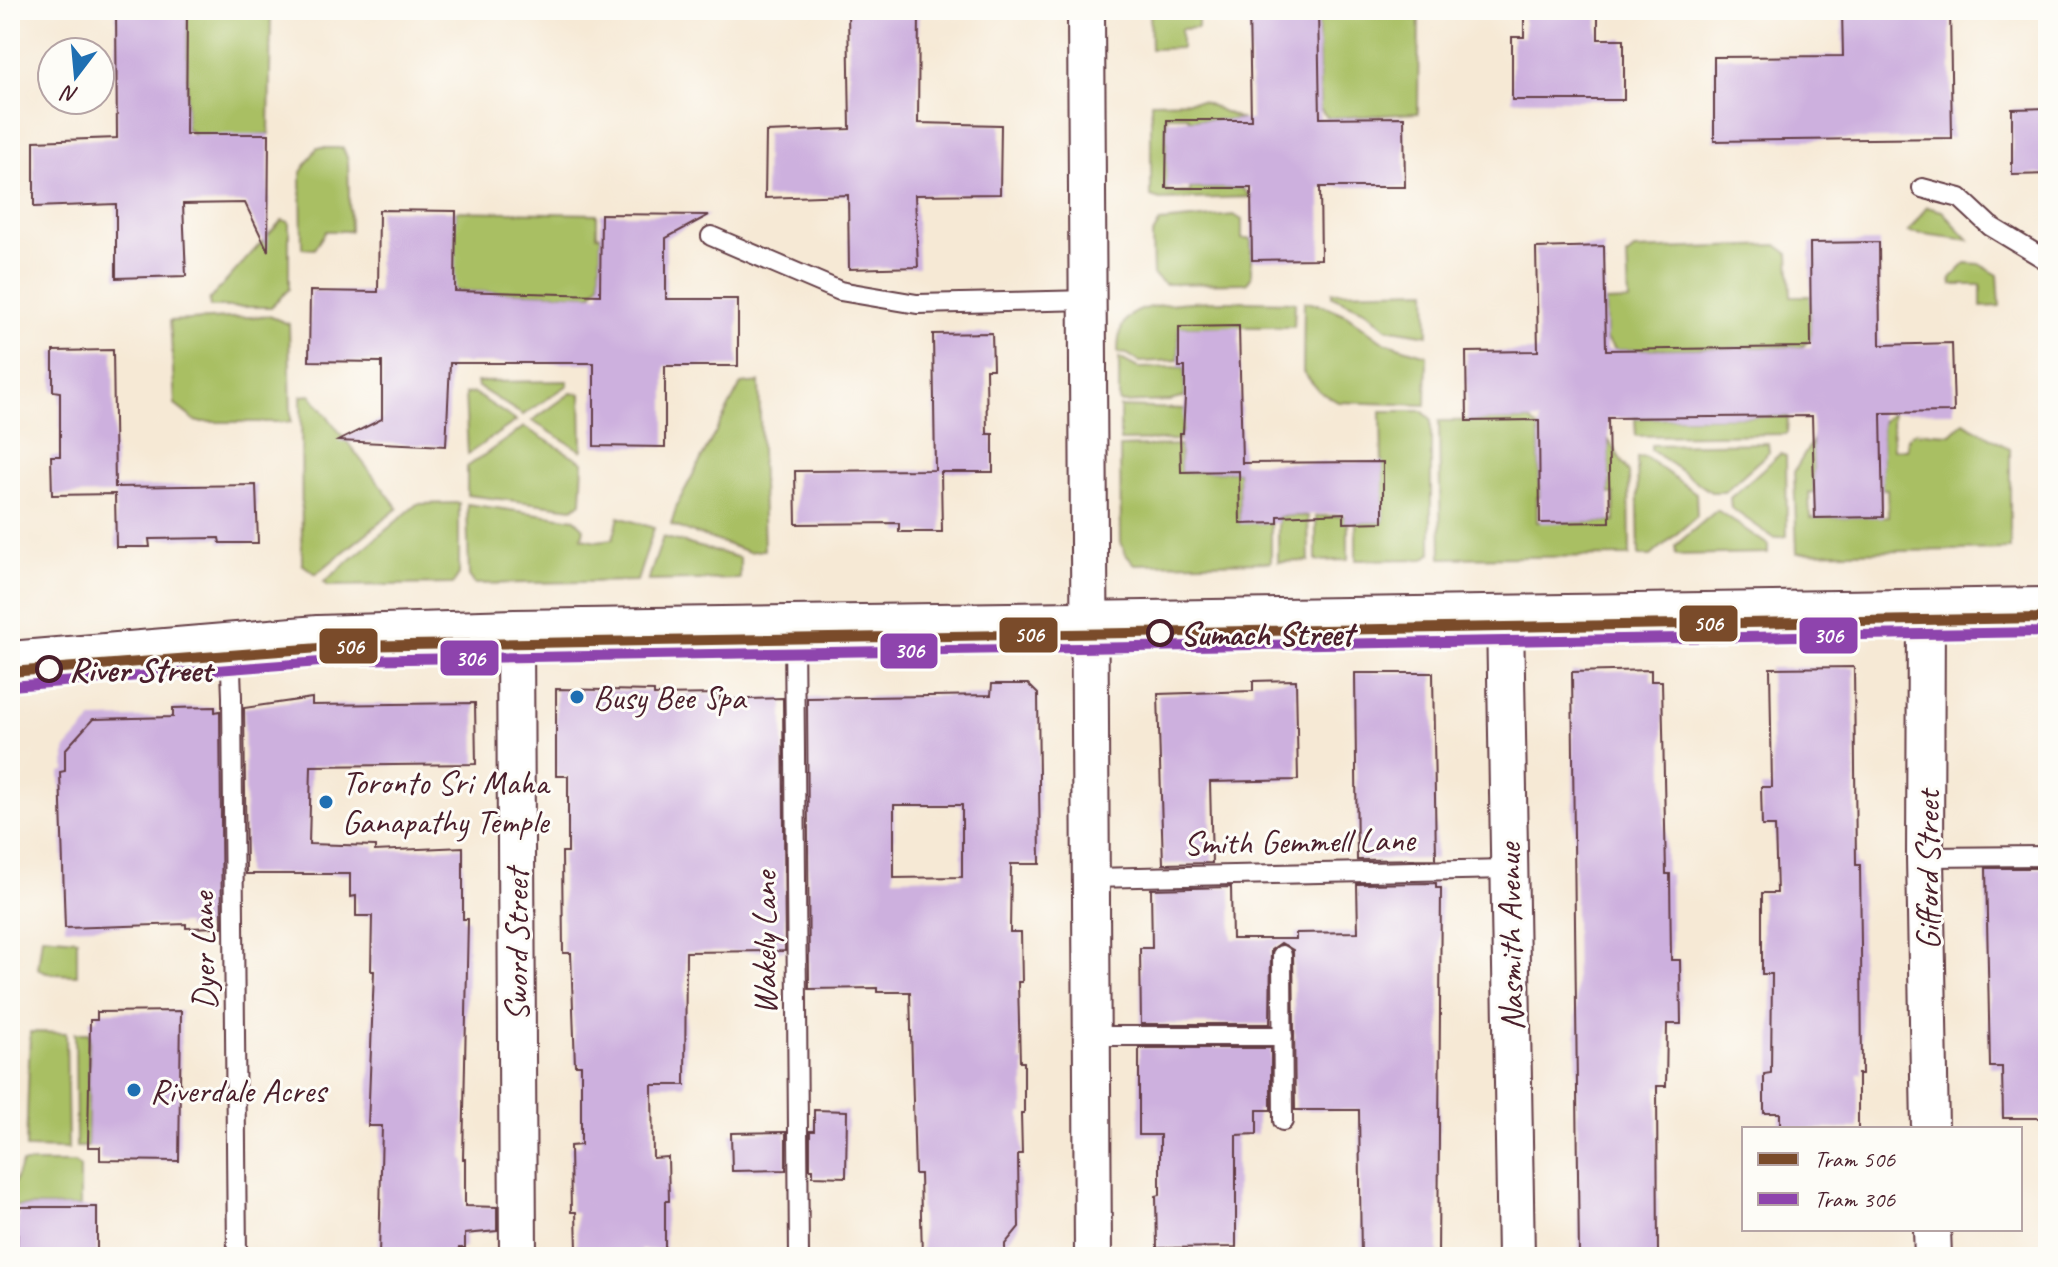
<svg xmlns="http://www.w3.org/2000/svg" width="2058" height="1267" viewBox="0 0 2058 1267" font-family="Caveat,sans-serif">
	<rect width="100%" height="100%" fill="#fdfcf7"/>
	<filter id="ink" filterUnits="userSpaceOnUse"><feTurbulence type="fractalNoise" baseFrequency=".0125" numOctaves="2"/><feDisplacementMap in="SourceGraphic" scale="16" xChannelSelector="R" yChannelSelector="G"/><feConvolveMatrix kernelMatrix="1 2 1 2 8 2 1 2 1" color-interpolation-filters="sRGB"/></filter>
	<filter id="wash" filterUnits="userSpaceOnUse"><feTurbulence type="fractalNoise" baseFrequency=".006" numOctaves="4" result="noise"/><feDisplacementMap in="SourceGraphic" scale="32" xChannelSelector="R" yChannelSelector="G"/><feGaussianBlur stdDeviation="1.8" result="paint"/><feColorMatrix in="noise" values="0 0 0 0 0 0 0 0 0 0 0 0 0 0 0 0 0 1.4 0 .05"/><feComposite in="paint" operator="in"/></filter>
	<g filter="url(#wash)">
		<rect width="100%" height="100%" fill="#f6e9d5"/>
		<path fill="#a9bf64" stroke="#7a6f48" stroke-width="2" d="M187 10H271L269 134 199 138 186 128Z
			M1150 10H1198V28L1181 29V48L1151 49Z
			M1318 10H1419L1418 113 1328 118 1320 109Z
			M1201 101 1242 120H1189L1188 116H1167V192L1190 193V188H1242L1251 197 1160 200 1151 197V102Z
			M317 148H343L348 160 350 231H326L314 249 302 248 301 172Z
			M1927 207 1942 211 1969 240 1908 232Z
			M456 211 597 214V235L601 236 600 283 591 295 457 291 451 284Z
			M1234 215 1242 220V239H1251V278L1247 283 1165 284 1153 275 1152 236 1160 222Z
			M282 220 289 222V289L271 307H210L209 300Z
			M1777 245 1789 254 1791 296H1811V338L1802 347 1616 350 1606 340 1605 302 1629 301 1627 256 1634 250Z
			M1966 263 1979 264 1998 275 2000 306 1981 307V285H1952L1951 278Z
			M1427 290 1428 335 1386 328 1367 311 1332 296V292Z
			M1295 302 1294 327H1179V360L1140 362 1127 354 1118 353C1118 340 1120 321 1133 314 1162 296 1257 302 1295 302Z
			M1304 302 1323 305 1346 315 1384 342 1427 355 1426 405 1338 402 1319 391 1303 372Z
			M269 316 289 324 291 422H197L175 405 170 321Z
			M1119 358 1138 368 1185 367V397L1170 401 1119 403Z
			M568 381V385L523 415 478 387 477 382Z
			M759 382 764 550 749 552 671 525 677 505 741 384Z
			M474 393 516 421 468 454 465 394Z
			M571 393 581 394 582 451 532 421Z
			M311 395 398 508 316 574 302 564 301 396Z
			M1120 407 1185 409 1186 432 1180 433V440L1120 441Z
			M1381 411H1422L1431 419V553L1424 559 1356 560V522H1383Z
			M1892 413 1893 449H1907L1908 437 1915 432 1951 434 1964 422 2010 449V549L1797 553 1794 472 1813 440 1814 492 1809 493 1810 518 1888 516 1887 489H1882L1881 423Z
			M1788 416 1787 434 1636 436 1635 418Z
			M1530 420 1539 429 1540 497H1537V522H1615L1614 494H1609L1608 439 1629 473 1630 556 1441 558 1439 421Z
			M524 427 583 462 581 502 573 508 467 495V467Z
			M1768 443 1769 452 1724 492H1711L1651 450V445Z
			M1180 445 1181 472 1239 471 1240 523H1271V562L1135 564 1126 555 1121 542 1120 447Z
			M1780 454 1786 456 1787 536 1774 538 1731 508 1730 498Z
			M1645 457 1696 493 1697 516 1651 556H1639L1637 458Z
			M459 503V575L453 584 328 586 324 582 417 504Z
			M467 504 575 519 584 528 582 538 597 541 613 539 619 517 654 528 637 581 475 584 469 576Z
			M1717 510 1768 545V553L1676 555 1675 546Z
			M1278 516H1308L1309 561 1278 562Z
			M1316 516H1344L1348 522V560L1316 561Z
			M663 537 740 558V579L648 581Z
			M42 936 77 939V975L53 974 38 969Z
			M30 1032 66 1033 68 1149 26 1148Z
			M75 1033H89L88 1147H76Z
			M22 1163H74L80 1167V1207L10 1206V1194Z"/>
		<g id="blocks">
			<path fill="#cdb0de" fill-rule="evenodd" d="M116 10H187L186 134H269L268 251 245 203 183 204 186 276 116 278V204L34 207V141L117 138Z
				M848 10H919L918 123 1001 125 1000 194 915 195 918 267 849 269 848 195 765 198 766 132 850 129Z
				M1249 10H1318L1320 118 1404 117 1405 187H1320L1321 259 1252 260 1251 188H1166L1167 120H1251Z
				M1524 10H1598V39H1624V100H1512V37H1524Z
				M1842 10H1950L1952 138 1714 141V57L1843 56Z
				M2048 108V174L2012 175V109Z
				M379 210 456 211 455 291 600 295 601 214 709 215 666 238V299H738V366H665V447L594 446V363H450L446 446 338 441 382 419V362L309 361 310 291 378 292Z
				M1879 242 1880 345 1952 343 1954 412 1881 413 1883 517 1815 518 1812 416 1608 418 1610 522 1540 523 1539 420 1467 421 1466 352 1538 351 1536 248 1604 246 1606 350 1811 347 1810 243Z
				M1239 326 1242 463 1383 462V522L1344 523V513L1278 516V523L1240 524 1239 471 1181 472 1180 433H1183L1185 397V367H1179V327Z
				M992 333 993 369H986L987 434H993V472H941L942 532H899V523L796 524 795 471 935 470 933 334Z
				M113 350 115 487 256 485 258 543H220L219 538 149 539 150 547H116L115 494 52 495 51 456H60V392L53 391V351Z
				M1854 667 1856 865H1860L1861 945 1862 1074H1858V1129H1780V1113H1764V1074L1771 1073 1772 974H1762V893H1777L1775 826H1762L1761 787H1772L1770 668Z
				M1651 670V681H1662L1666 874H1670L1671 960H1680L1681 1024H1667L1666 1086H1657L1658 1257H1579L1572 672Z
				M1355 673H1433L1436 859 1357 860Z
				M1296 680 1298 780 1210 782 1212 863 1163 864 1158 694 1253 691V681Z
				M992 684H1028L1038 694 1040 864H1011L1010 932H1021L1022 982H1018L1020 1062H1024V1113H1021L1022 1154H1018L1019 1227 1005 1244V1257H922L920 1174H915L910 992H877V988L809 989 807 698 991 695ZM894 805H962V877L894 878Z
				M556 689 654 691V695L720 694V700L783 698 785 951 686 952 685 1085H652L653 1158 668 1157 669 1201H665V1250H641V1257H582V1250H577L576 1212H571L570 1146 581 1145V1065H575L571 953H563L562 852H568V776H556Z
				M312 698V705L475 703 476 764 311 766 309 844 375 846V851L463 847V919H468L463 1159H465V1206L497 1207V1231L465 1234V1248H459V1257H379L382 1126H368L374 971H371L372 916H356V896L350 897V874H246L244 708Z
				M215 707V712L220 711 222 927 186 928V924L65 928 60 772 65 771V750L93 719 173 717V708Z
				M1986 868H2048V1118H2003L2002 1067H1990Z
				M1436 883V888H1441L1438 1257H1361L1359 1110H1295L1293 950 1281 943 1271 950 1270 1024H1141L1140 948H1152L1151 889 1231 887 1232 939H1296V933L1358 932 1357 884Z
				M181 1011 179 1161 100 1160V1147H88L90 1020H97V1012Z
				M1139 1048H1271V1110H1257V1134L1236 1135V1247L1157 1248 1156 1196 1160 1195V1135H1139Z
				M814 1110 847 1111 846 1177 813 1176V1169H810V1131H814Z
				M786 1132V1170L732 1171 731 1133Z
				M18 1207H97V1256L17 1257Z"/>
		</g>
	</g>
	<g filter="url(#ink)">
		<use href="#blocks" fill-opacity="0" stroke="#643d44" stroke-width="2"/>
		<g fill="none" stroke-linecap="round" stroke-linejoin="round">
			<defs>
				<path id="service" d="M1922 188 1960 198 1990 226 2048 261
					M711 236 840 291 917 304 1089 300
					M794 628 799 1257
					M230 644 232 697 237 1257
					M1925 857 2048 856
					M1091 878 1508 869
					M1282 955 1283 1121
					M1092 1036H1283"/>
				<path id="minor" d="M1086 10 1093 1257
					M1926 611 1925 857 1930 1129
					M1505 617 1516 1257
					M515 632 518 1257
					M1932 1229 1933 1257"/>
				<path id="secondary" d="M10 664 318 638 515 632 2048 610"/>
			</defs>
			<use href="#service" stroke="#643d44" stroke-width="22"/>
			<use href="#minor" stroke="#643d44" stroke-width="40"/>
			<use href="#secondary" stroke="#643d44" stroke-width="48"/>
			<use href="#service" stroke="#fff" stroke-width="18"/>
			<use href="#minor" stroke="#fff" stroke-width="36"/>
			<use href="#secondary" stroke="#fff" stroke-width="44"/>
			<defs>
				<path id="tram-1" d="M10 672 345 646 2048 618"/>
				<path id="tram-2" d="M11 686 346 660 2048 632"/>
			</defs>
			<use href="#tram-1" stroke="#fdfcf7" stroke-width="16"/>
			<use href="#tram-2" stroke="#fdfcf7" stroke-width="16"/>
			<use href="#tram-1" stroke="#7a4b2a" stroke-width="10"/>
			<use href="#tram-2" stroke="#8e44ad" stroke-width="10"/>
		</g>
	</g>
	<g fill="#fdfcf7" stroke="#4a1f2b" stroke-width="4">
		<circle cx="1160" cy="633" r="12"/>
		<circle cx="49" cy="669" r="12"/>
	</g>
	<g fill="#1f6fb2" stroke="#fdfcf7" stroke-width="3">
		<circle cx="577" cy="697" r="8"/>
		<circle cx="326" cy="802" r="8"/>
		<circle cx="134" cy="1090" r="8"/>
	</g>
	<g text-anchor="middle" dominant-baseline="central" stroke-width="6" stroke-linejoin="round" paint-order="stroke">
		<g font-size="34" font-weight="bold" fill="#4a1f2b" stroke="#fdfcf7" text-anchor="start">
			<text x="1180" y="633">Sumach Street</text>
			<text x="69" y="669">River Street</text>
		</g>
		<g font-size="34" fill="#4a1f2b" stroke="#fdfcf7" text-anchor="start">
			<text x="593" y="697">Busy Bee Spa</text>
			<text x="342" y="782">Toronto Sri Maha<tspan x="342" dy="39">Ganapathy Temple</tspan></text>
			<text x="150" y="1090">Riverdale Acres</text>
		</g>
		<g font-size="34" fill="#4a1f2b" stroke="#fdfcf7">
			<text transform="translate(1299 841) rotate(-1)">Smith Gemmell Lane</text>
			<text transform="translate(1927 870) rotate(-90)">Gifford Street</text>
			<text transform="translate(1510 937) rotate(-91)">Nasmith Avenue</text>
			<text transform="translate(764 943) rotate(-90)">Wakely Lane</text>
			<text transform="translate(516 945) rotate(-90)">Sword Street</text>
			<text transform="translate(203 951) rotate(-91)">Dyer Lane</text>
		</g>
	</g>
	<g stroke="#fdfcf7" stroke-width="3">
		<rect x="1678" y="604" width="61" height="39" rx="8" fill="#7a4b2a"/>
		<rect x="998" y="616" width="61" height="38" rx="8" fill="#7a4b2a"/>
		<rect x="1798" y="616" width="61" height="39" rx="8" fill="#8e44ad"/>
		<rect x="318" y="627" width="61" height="38" rx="8" fill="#7a4b2a"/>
		<rect x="879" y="632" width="60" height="38" rx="8" fill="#8e44ad"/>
		<rect x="439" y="639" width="61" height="38" rx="8" fill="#8e44ad"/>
	</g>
	<g font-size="22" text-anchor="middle" font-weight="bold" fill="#fff">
		<text x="1708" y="631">506</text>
		<text x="1029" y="642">506</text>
		<text x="1828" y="643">306</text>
		<text x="349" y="654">506</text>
		<text x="909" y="658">306</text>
		<text x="470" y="666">306</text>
	</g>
	<rect width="2058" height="1267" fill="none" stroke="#fdfcf7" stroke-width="40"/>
	<rect x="1742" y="1127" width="280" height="104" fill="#fdfcf7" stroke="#b5a4a5" stroke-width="2"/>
	<rect x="1758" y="1153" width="40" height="12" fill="#7a4b2a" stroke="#b5a4a5" stroke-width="2"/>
	<text x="1814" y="1167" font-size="24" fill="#4a1f2b">Tram 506</text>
	<rect x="1758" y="1193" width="40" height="12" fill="#8e44ad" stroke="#b5a4a5" stroke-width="2"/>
	<text x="1814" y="1207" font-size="24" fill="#4a1f2b">Tram 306</text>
	<g transform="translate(76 76) rotate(196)"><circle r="38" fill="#fdfcf7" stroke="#b5a4a5" stroke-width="2"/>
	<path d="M0-6L14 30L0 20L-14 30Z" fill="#1f6fb2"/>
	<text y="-12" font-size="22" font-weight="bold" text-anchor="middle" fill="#4a1f2b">N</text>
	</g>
</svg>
